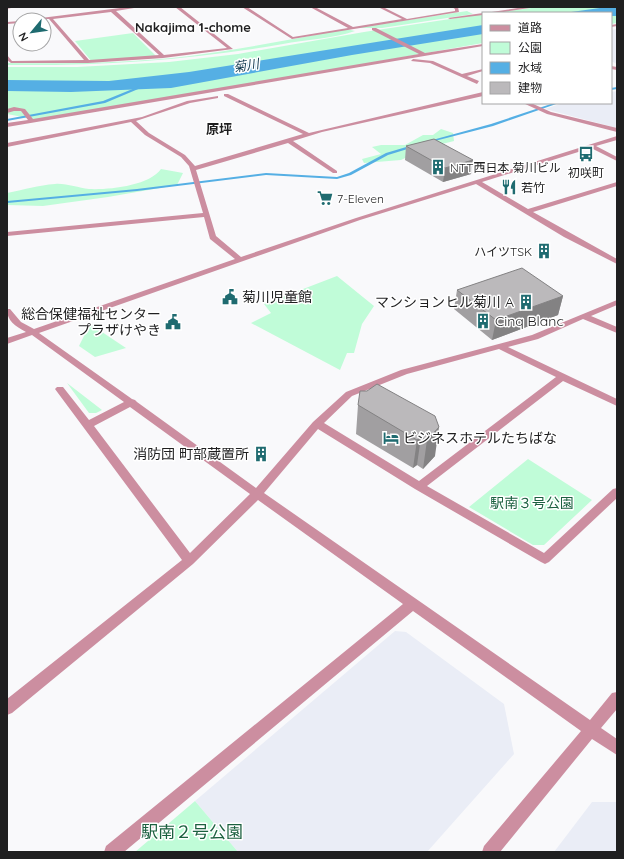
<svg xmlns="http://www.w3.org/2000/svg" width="624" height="859" viewBox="0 0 624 859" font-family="Quicksand,'Noto Sans JP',sans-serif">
	<rect width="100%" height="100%" fill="#f9f9fb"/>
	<path fill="#eaedf6" d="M617 29V64L611 61V30Z
		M617 91V128L545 109 563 103H611V92Z
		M395 631 406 632 504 704 514 754 427 852H238L195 801Z
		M592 802H617V852H554Z"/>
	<path fill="#c0fcd8" d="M539 7H617V23L611 24V13H493Z
		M467 11 473 14 382 28H356Z
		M483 14V43L113 108 38 120 7 114V67H77L169 62 238 54 364 32Z
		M346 29 355 31C335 38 304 40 283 44 191 60 100 66 7 65V63C68 64 129 63 190 56 242 49 294 39 346 29Z
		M133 33 158 58 92 62 75 41Z
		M441 129 453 133 454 141 426 148 401 160 364 163 362 159 381 154 372 147 381 145H405L423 135H433Z
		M161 169 183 173 177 185 108 197 43 206 7 205V193C23 190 39 185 55 184 66 183 78 188 89 189 108 190 149 186 161 169Z
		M337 276 374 306 362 324 354 353H347L340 370 251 323 271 313 264 304Z
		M90 324 126 348 95 357 79 346Z
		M67 383 102 410 96 413H89Z
		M528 459 592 500 544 545H533L469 507Z
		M195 801 238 852H135Z"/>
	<path fill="#55afe4" d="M607 7H617V16H611V13H564Z
		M483 25V34L352 55 171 88 71 92 7 91V80L109 81 189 72Z"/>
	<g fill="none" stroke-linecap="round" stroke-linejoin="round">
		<path fill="#55afe4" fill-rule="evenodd" d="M140 86 143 87 105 103 7 121V119L103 101Z
			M617 87V89L611 90V88Z
			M554 103H559L493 126 427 143 425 142 491 124Z
			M413 145H414V147L388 155 351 175 337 179 266 175 137 191 7 203V201L137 189 266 173 337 177 349 173 386 153Z"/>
		<path fill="#cc8ea0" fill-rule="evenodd" d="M7 7H15L7 9Z
			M128 7H140L116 11 164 55 227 48 175 7H180L233 49 163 58 88 63H11L7 60V55L12 61 84 60 49 19H33ZM111 12 159 55 89 60 53 19Z
			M242 7H247L293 37 348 28 310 7H315L353 27 402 19 378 7H383L407 19 455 11V9L452 7H458L459 12 292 39Z
			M524 7H536L497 13H485Z
			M483 13V15L450 19 448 18Z
			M20 21V23L7 24V22Z
			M617 24V26L611 27V25Z
			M372 28H376L425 53 483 44V46L7 127V123L28 120 21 111H14L7 113V109L14 107 25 109 33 119 419 54 372 30Z
			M413 59 433 61 462 74 483 69V71L467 76 479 81 477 84 430 63 411 61Z
			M611 66 617 67V70L611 69Z
			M483 92V96L322 132 293 141 337 171V173H333L288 143 196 170 216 236 241 257 356 218 617 136V140L596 146 617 157V161L591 148 482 182 528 209 617 182V186L533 212 617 259V264L564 237 476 184 360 220 39 333 132 399 135 400 137 402 256 488 313 422 346 392 401 370 532 335 617 300V305L591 316 617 327V333L583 319 538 339 508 347 617 399V406L563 381 427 486 544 553 613 489 617 488V498L549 562 545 564 541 562 415 489 318 429 264 493 590 720 612 693 617 692V709L601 728 617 739V755L592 739 500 852H482L484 846 581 731 413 611 124 852H104L106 846 403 604 258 500 193 564 12 713 7 715V699L182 560 55 389 57 387H63L89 420 124 402 32 335 7 344V338L26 332C15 326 7 321 7 309H10L21 322 34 329 235 259 210 239 204 217 7 236V232L203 213 189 166 181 157 145 135 131 122 7 147V143L142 117 187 101 218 96V98L190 103 136 121 149 133 185 155 195 166 303 134 224 96V94H228L309 133ZM499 349 556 377 419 481 324 423 352 396 407 374ZM130 407 250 494 190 553 94 426Z
			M523 103H531L551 112 617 128V132L547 114Z"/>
	</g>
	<path fill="#a19fa1" d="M406 146 473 160 471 174 443 182 405 160Z
		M457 290 563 296 558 315 492 340 454 309Z
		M367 391 435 416V456L423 469 417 465 413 468 356 434 358 405Z"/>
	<path fill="#838283" d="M473 160 471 174 443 182 445 168Z
		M563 296 558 315 492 340 496 320Z
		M439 427 435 456 423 469 427 440Z
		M421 437 417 465 413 468 417 440Z"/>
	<path fill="#bbb9bb" stroke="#838283" d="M434 139 473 160 445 168 406 146Z
		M522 268 563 296 496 320 457 290Z
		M377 384 435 416 439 427 427 440 421 437 417 440 358 405 360 391H367Z"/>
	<defs>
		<symbol id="bus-bare" viewBox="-9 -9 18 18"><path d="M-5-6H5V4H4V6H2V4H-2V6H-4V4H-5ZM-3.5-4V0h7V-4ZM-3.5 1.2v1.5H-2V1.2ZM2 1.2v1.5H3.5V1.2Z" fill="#1f6b70" stroke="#fff" stroke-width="2.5" paint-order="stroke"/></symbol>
		<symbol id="building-bare" viewBox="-9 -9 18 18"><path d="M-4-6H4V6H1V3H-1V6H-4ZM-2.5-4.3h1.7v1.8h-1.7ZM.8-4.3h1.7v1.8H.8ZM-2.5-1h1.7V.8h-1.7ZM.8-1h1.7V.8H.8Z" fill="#1f6b70" stroke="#fff" stroke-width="2.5" paint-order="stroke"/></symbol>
		<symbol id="restaurant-bare" viewBox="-9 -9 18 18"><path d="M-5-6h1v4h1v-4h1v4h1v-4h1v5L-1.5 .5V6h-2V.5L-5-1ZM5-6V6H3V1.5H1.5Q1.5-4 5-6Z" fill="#1f6b70" stroke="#fff" stroke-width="2.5" paint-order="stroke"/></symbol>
		<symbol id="supermarket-bare" viewBox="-9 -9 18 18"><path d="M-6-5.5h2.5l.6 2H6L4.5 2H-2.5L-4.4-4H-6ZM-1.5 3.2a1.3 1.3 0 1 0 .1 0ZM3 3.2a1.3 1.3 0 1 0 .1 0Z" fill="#1f6b70" stroke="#fff" stroke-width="2.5" paint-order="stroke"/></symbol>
		<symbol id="civic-bare" viewBox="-9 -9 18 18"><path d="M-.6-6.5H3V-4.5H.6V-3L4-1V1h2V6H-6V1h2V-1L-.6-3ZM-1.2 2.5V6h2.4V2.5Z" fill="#1f6b70" stroke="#fff" stroke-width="2.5" paint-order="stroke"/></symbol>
		<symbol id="hotel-bare" viewBox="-9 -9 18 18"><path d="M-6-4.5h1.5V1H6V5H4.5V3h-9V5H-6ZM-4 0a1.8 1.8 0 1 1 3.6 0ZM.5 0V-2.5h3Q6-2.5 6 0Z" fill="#1f6b70" stroke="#fff" stroke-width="2.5" paint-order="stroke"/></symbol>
	</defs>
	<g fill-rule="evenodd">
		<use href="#bus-bare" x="575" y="143" width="22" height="22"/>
		<use href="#building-bare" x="427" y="156" width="22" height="22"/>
		<use href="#restaurant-bare" x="498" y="176" width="22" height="22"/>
		<use href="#supermarket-bare" x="314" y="187" width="22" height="22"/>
		<use href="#building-bare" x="533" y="240" width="22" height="22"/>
		<use href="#civic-bare" x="219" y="286" width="22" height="22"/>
		<use href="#building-bare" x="515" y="291" width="22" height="22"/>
		<use href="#building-bare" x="472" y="310" width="22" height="22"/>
		<use href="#civic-bare" x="162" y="311" width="22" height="22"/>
		<use href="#hotel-bare" x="380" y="427" width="22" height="22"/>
		<use href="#building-bare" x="250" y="443" width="22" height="22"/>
	</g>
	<g text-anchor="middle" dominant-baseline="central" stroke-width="3" stroke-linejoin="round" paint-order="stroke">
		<g font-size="12" fill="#1f1f20" stroke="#fff" text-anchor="start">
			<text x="450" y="167">NTT西日本 菊川ビル</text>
			<text x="586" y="172" text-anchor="middle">初咲町</text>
			<text x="521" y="187">若竹</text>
			<text x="337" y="198">7-Eleven</text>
			<text x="532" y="251" text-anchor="end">ハイツTSK</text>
		</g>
		<g font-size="13" font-weight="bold" fill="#1f1f20" stroke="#fff">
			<text x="193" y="27">Nakajima 1-chome</text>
			<text x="219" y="129">原坪</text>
		</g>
		<g font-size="13" font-style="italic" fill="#133a50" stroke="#fff">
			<text transform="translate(246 65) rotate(-9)">菊川</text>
		</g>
		<g font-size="14" fill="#1f1f20" stroke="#fff" text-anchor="start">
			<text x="242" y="297">菊川児童館</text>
			<text x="514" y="302" text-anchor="end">マンションヒル菊川 A</text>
			<text x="161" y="314" text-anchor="end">総合保健福祉センター<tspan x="161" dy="16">プラザけやき</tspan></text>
			<text x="495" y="321">Cinq Blanc</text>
			<text x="403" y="438">ビジネスホテルたちばな</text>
			<text x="249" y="454" text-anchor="end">消防団 町部蔵置所</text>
		</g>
		<g font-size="14" fill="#1c6140" stroke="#fff">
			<text x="532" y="503">駅南３号公園</text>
		</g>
		<g font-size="17" fill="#1c6140" stroke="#fff">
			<text x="192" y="831">駅南２号公園</text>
		</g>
	</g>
	<rect width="624" height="859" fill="none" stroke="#1f1f20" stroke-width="16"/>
	<rect x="482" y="12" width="130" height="92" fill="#ffffff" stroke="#a5a5a6"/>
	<rect x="490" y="25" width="20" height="6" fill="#cc8ea0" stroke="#a5a5a6"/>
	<text x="518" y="32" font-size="12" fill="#1f1f20">道路</text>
	<rect x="490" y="42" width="20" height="12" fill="#c0fcd8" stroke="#a5a5a6"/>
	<text x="518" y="52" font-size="12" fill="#1f1f20">公園</text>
	<rect x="490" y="62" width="20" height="12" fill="#55afe4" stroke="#a5a5a6"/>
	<text x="518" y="72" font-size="12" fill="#1f1f20">水域</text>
	<rect x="490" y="82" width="20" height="12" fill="#bbb9bb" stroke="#a5a5a6"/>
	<text x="518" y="92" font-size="12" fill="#1f1f20">建物</text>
	<g transform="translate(32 32) rotate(241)"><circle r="19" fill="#ffffff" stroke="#a5a5a6"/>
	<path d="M0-3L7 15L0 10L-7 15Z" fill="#1f6b70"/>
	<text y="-6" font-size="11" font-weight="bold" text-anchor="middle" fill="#1f1f20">N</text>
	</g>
</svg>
